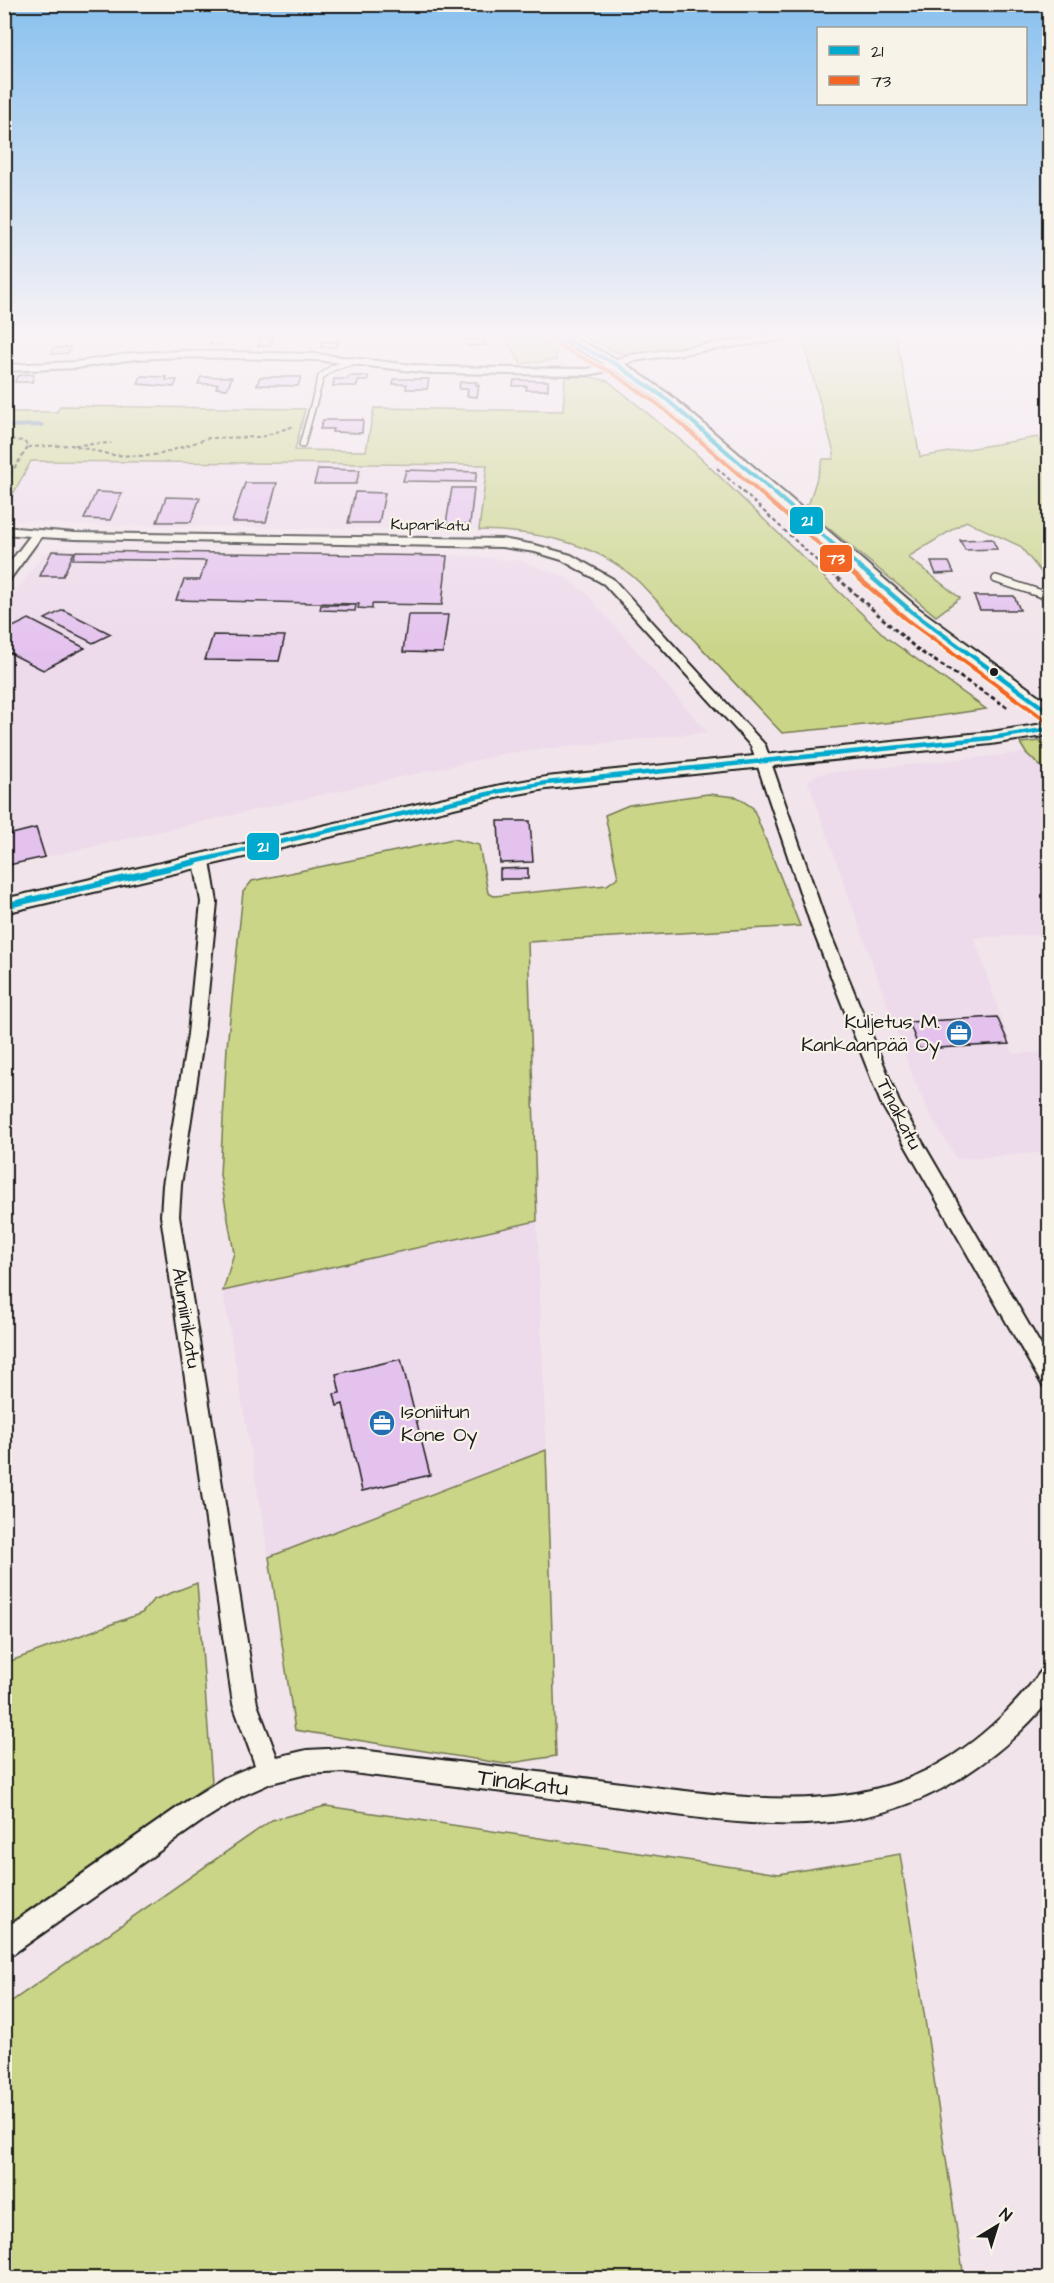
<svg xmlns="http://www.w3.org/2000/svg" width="1054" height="2283" viewBox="0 0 1054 2283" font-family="'Architects Daughter',sans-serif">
	<rect width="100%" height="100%" fill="#f1e4ea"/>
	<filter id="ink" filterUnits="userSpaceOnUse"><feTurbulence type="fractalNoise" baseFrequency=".0167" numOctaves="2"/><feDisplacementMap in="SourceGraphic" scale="12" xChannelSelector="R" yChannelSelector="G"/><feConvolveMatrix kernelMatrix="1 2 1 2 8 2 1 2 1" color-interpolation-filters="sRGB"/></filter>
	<g filter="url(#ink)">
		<path fill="#eddaeb" d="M30 461 363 464 488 465 479 530 73 525 5 519V509Z
			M57 548 75 549 77 551 456 555 523 561 563 576 586 593 707 732 507 753 5 866 4 602 14 594 43 554Z
			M1026 753 1049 774V935L974 937 1013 1054 1049 1052V1152L957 1159 932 1118 914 1080 808 781 819 774Z
			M537 1221 546 1450 269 1557 223 1291Z"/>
		<path fill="#cad588" stroke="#737852" stroke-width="1.5" d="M504 336C526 336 535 337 556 347V360L521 364Z
			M583 336H691L708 345 635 355 618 353Z
			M802 338H896L920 457 1038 437 1049 461V582L1020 546 966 521 908 557 960 598 936 616 803 507 809 503 823 459H833L834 453Z
			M565 377H590L608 381 690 448 887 638 986 709 905 721 782 733 640 583C598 542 536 531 479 530L487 465 31 461 5 509V412H57L60 406 305 409 295 450 366 451 374 408 563 411Z
			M1049 740H1050L1049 774 1026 753 1020 743Z
			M708 794 737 797 753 808 800 926 528 942 537 1221 223 1291 234 1253 220 1175 227 1047 243 892 252 881 453 839 479 845 488 893 494 896 607 885 618 877 605 815 629 805Z
			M546 1450 556 1756 505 1764 295 1730 269 1557Z
			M197 1583 212 1782 5 1926V1663L142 1613 153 1600Z
			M326 1806 779 1874 900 1854 964 2278H5V2006L272 1820Z"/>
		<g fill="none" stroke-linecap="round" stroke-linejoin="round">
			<path stroke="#688ba1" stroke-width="4" d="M4 426 42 425"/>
		</g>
		<path fill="#e4c2ee" stroke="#1c1c1c" stroke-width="1.5" d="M213 337H224L220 345 209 344Z
			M261 338 273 339 269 346H258Z
			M483 338 486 345 467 346 464 340Z
			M323 341 338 342 336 347H321Z
			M70 347 68 353 52 354 53 348Z
			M27 374 34 375 32 382H15L17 376Z
			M141 376 167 377 166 380H177L174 387 138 384Z
			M349 376H368V381H358L357 386H333L334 379H348Z
			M201 377H232L227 389 216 388 218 384H198Z
			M260 377H301L298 386 257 385Z
			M394 379H429L427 389H406L407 384H393Z
			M514 380 548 381V390H526L527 386H513Z
			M460 382H477L476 385H479L477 397 467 396 468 389H459Z
			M323 420H363L362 433 332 432 333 429H320Z
			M318 469 360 470 356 484H314Z
			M406 470 477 472 475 482 403 481Z
			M245 483H277L266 522H232Z
			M452 488H474L470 524H446Z
			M96 492 122 493 110 520 84 519Z
			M355 492 385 493 379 523H348Z
			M166 497 200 498 191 522H157Z
			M992 539 997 549 965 550 960 540Z
			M52 551 74 552 63 576H40Z
			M76 551 374 555 447 556 442 605 372 604V609L358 608 359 604 176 600 184 580H200L206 561 73 559Z
			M931 562H949L954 573 936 574Z
			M974 596H1014L1020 610H980Z
			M321 605H356L355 611 320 610Z
			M63 610 111 634 93 643 45 619Z
			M408 615H448L443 653 403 652Z
			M29 619 85 648 43 670 4 650V629L7 630Z
			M213 635 285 636 279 661 205 660Z
			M498 821H530L533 862 500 863Z
			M36 828 45 857 4 866V836Z
			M528 868V879H500V869Z
			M997 1017 1009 1044 919 1049 909 1022Z
			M401 1359 430 1475 362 1491 343 1404 337 1406 334 1394 340 1393 336 1374Z"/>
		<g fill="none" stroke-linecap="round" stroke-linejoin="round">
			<defs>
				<path id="lane-far1" d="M302 445 321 377 332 368 351 362"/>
				<path id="lane" d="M996 579 1042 594 1050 600"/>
				<path id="street" d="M770 336H792L787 339 633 361 607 371 588 375 430 373 316 360 181 357 135 359 77 368 4 371V365L77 362 135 353 181 351 316 354 430 367 588 369 631 355Z
					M4 527 75 533 502 539 535 545 571 555 613 579 765 745 828 928 899 1102 1050 1361V1389L1043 1386 881 1103 812 928 751 746 604 584 562 560 535 552 502 547 75 539 41 537 8 582H4V570L30 536 4 534Z
					M202 856 210 861 217 902 204 1034 181 1185 179 1216 257 1704 277 1757 307 1750 345 1748C432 1759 519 1769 606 1781 782 1803 920 1833 1042 1670L1050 1666V1699C1025 1730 996 1755 962 1777 847 1849 732 1822 606 1805 519 1794 432 1783 345 1772L307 1774 271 1783 242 1796 205 1819 13 1954 4 1958V1929L187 1801 224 1778 255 1765 233 1704 161 1216 163 1185 188 1034 201 902 194 861Z"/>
				<path id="secondary" d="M552 336H569L621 361 670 395 918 608 1050 704V719L1043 717 906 616 660 401 611 367Z
					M1050 723V735L991 744 546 789 501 797 4 913V899L501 785 546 777 991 732Z"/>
			</defs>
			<use href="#lane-far1" stroke="#1c1c1c" stroke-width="8"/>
			<use href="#lane" stroke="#1c1c1c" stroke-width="10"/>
			<use href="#street" stroke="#1c1c1c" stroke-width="4"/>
			<use href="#secondary" stroke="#1c1c1c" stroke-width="4"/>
			<path stroke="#1c1c1c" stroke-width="2" stroke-dasharray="4 3" stroke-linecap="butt" d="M4 439 24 441 28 447 4 484
				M75 445 111 443
				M28 447 71 445 112 455 145 456 161 454 209 438 261 437 294 426
				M717 468 827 570"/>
			<path stroke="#1c1c1c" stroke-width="3" stroke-dasharray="4.5 3" stroke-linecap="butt" d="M826 568 918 650 1007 707"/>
			<use href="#lane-far1" stroke="#f7f3e8" stroke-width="5"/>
			<use href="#lane" stroke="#f7f3e8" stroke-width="7"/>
			<use href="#street" fill="#f7f3e8" fill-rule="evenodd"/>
			<use href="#secondary" fill="#f7f3e8" fill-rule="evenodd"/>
			<defs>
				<path id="bus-1-far2" d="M559 336 616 364 665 398 863 570"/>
				<path id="bus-1-far1" d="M861 568 912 612 1050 713
					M189 863 501 791 546 783 991 738 1050 729"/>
				<path id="bus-1" d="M4 906 195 862"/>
				<path id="bus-2-far1" d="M555 344 611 372 659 405 849 570"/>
				<path id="bus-2" d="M847 568 906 619 1045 720"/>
			</defs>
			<use href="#bus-1-far2" stroke="#f7f3e8" stroke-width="7"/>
			<use href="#bus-1-far1" stroke="#f7f3e8" stroke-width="8"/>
			<use href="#bus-1" stroke="#f7f3e8" stroke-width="10"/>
			<use href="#bus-2-far1" stroke="#f7f3e8" stroke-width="7"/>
			<use href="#bus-2" stroke="#f7f3e8" stroke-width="8"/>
			<use href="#bus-1-far2" stroke="#00a9ce" stroke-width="4"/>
			<use href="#bus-1-far1" stroke="#00a9ce" stroke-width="4.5"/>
			<use href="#bus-1" stroke="#00a9ce" stroke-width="6"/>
			<use href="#bus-2-far1" stroke="#f26522" stroke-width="4"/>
			<use href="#bus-2" stroke="#f26522" stroke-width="4.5"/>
		</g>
	</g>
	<linearGradient id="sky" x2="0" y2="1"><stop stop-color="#89c1ef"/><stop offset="0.51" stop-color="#f9f3f6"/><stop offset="1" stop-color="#f9f3f6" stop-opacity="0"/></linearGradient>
	<rect width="1054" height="655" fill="url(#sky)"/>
	<defs>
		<symbol id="office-disc" viewBox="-11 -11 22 22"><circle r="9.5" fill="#1f6fb2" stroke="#f7f3e8"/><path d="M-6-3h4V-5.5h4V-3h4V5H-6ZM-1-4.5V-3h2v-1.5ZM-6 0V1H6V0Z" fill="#fff"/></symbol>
	</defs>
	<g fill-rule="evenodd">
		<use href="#office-disc" x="944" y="1018" width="30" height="30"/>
		<use href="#office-disc" x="367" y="1408" width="30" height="30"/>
	</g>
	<circle fill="#1c1c1c" stroke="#f7f3e8" stroke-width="2" cx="994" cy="672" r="5"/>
	<g text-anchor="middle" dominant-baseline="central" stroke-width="4.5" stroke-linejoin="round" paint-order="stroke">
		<g font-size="16" fill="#1c1c1c" stroke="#f7f3e8">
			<text transform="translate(430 525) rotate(1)">Kuparikatu</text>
		</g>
		<g font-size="20" fill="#1c1c1c" stroke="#f7f3e8" text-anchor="end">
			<text x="940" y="1022">Kuljetus M.<tspan x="940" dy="23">Kankaanpää Oy</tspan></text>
			<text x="401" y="1412" text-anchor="start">Isoniitun<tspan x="401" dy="23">Kone Oy</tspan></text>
		</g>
		<g font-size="20" fill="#1c1c1c" stroke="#f7f3e8">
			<text transform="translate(899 1114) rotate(63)">Tinakatu</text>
			<text transform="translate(186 1318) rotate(81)">Alumiinikatu</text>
		</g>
		<g font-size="24" fill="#1c1c1c" stroke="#f7f3e8">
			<text transform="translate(523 1783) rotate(7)">Tinakatu</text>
		</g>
	</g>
	<g stroke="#f7f3e8" stroke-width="2">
		<rect x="789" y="506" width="35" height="29" rx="6" fill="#00a9ce"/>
		<rect x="819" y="544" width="34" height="29" rx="6" fill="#f26522"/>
		<rect x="246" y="832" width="34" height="29" rx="6" fill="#00a9ce"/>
	</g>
	<g font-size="16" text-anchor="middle" font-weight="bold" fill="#fff">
		<text x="807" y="526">21</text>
		<text x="836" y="564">73</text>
		<text x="263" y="852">21</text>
	</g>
	<rect width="1054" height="2283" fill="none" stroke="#f7f3e8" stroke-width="24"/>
	<rect x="12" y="12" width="1030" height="2259" fill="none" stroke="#1c1c1c" stroke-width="2" filter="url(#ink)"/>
	<rect x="817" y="27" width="210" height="78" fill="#f7f3e8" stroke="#9f9d96" stroke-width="1.5"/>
	<rect x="829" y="46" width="30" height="9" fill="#00a9ce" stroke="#9f9d96" stroke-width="1.5"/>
	<text x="871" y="57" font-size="18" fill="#1c1c1c">21</text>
	<rect x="829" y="76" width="30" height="9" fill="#f26522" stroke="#9f9d96" stroke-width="1.5"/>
	<text x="871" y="87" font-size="18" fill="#1c1c1c">73</text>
	<g transform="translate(997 2226) rotate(38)" stroke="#f7f3e8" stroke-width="4.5" paint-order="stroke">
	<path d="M0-4.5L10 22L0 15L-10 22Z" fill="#1c1c1c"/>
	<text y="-9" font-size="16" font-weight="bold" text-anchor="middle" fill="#1c1c1c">N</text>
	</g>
</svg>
